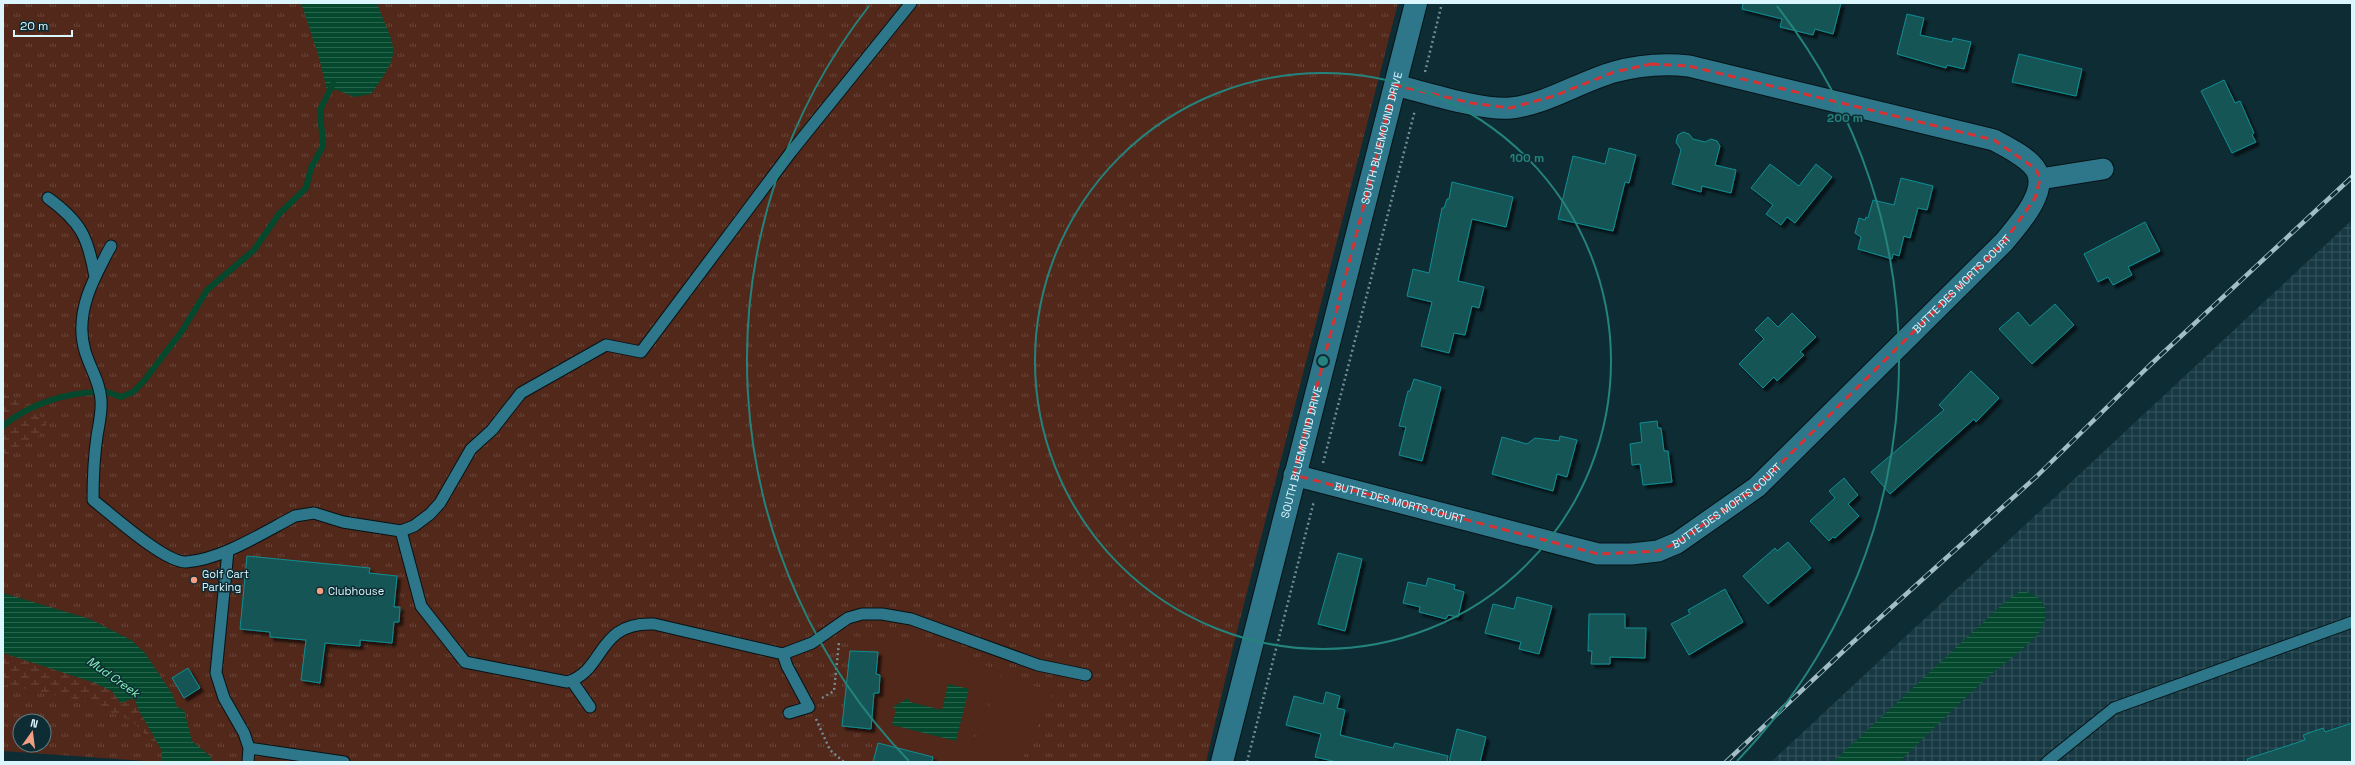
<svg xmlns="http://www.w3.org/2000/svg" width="2355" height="765" viewBox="0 0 2355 765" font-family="'Space Grotesk',sans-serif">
	<defs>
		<pattern id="industrial-grid" width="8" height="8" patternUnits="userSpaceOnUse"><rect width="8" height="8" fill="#173943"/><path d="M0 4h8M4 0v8" fill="none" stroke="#38565f"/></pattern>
		<pattern id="grass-tufts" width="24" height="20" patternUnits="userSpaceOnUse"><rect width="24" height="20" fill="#51281a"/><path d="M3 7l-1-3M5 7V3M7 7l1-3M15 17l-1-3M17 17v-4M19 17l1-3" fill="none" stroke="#69483c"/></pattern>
		<pattern id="wetland-marsh" width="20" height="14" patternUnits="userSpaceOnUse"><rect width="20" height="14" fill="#51281a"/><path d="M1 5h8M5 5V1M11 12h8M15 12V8" fill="none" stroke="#69483c"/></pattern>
		<pattern id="water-rules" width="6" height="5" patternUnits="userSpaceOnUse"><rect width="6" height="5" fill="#04492d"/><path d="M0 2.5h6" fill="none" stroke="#28644c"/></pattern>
		<filter id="shadow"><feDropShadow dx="3.5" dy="3.5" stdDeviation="1" flood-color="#0009"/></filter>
	</defs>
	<rect width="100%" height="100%" fill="#0e2c34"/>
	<path fill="url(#industrial-grid)" d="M2352 220V762H1771Z"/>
	<path fill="url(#grass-tufts)" fill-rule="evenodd" d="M3 3H1398L1234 643 1206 762H159L3 751ZM20 721H44V745H20Z"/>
	<path fill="url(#wetland-marsh)" d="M9 393 48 422 38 436 3 458V395Z
		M3 653 95 683 112 691 121 703 134 698 139 711 162 751 132 721 83 701 3 684Z"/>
	<path fill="#51281a" d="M851 636 920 644 963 655 1002 673 962 762H873L876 752 865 730 842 726Z
		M1004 672 1052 694 1021 762H964Z"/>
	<path fill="url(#water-rules)" d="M301 3H377C394 50 405 48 371 94L354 97 337 90H327L318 54Z
		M2020 591C2040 593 2051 606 2043 626 2036 642 2001 665 1987 678 1957 705 1928 734 1899 762H1833L2005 602Z
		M3 593 90 619 131 640 145 653 173 695 177 707 184 710 192 741 211 757V762H161L162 751 139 711 134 698 121 703 112 691 95 683 3 653Z
		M948 684 969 689 956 741 892 725 896 710 893 707 908 698 910 702 942 710Z"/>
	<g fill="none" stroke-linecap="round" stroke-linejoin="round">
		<path stroke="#04492d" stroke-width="6" d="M3 426C29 404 69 391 104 392 109 392 116 395 121 397L133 392 143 382 182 331 207 290 254 250 279 214 306 188 311 168 323 146 320 110 333 84"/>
	</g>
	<path fill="#175456" stroke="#118e92" filter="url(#shadow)" d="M1743 3H1841L1833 34 1815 29 1813 35 1780 27 1782 19 1742 9Z
		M1907 14 1924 18 1920 35 1952 42 1953 38 1971 42 1964 69 1947 65 1946 68 1897 54Z
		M2019 54 2082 69 2076 96 2012 82Z
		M2224 80 2235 103 2240 101 2254 133 2252 135 2256 142 2232 153 2201 91Z
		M1683 132 1689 134 1693 139 1705 142 1711 139 1717 141 1720 146 1715 165 1736 170 1731 193 1702 186 1701 192 1672 184 1681 150 1676 142 1678 135Z
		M1609 148 1636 155 1629 183 1625 182 1613 231 1558 219 1573 156 1605 164Z
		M1770 164 1799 186 1816 164 1832 177 1795 223 1787 217 1781 225 1766 214 1773 205 1751 188Z
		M1901 178 1933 186 1927 210 1918 208 1910 238 1904 236 1899 256 1893 254 1892 259 1858 249 1861 237 1855 233 1859 218 1865 220 1866 217 1868 218 1873 200 1894 205Z
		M1452 182 1513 197 1506 227 1472 219 1458 281 1484 287 1479 308 1472 306 1465 335 1454 333 1449 353 1421 346 1432 302 1407 296 1413 269 1429 273 1442 208H1444L1447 199H1449Z
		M2145 222 2160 251 2128 267 2132 275 2113 285 2108 277 2098 282 2084 254Z
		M2055 304 2074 325 2032 364 1999 329 2018 312 2030 326Z
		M1792 313 1816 337 1800 352 1804 355 1777 381 1774 377 1763 388 1739 364 1764 339 1755 330 1768 317 1778 327Z
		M1971 371 1999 398 1976 422 1974 419 1890 494 1871 472 1944 410 1939 405Z
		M1414 379 1441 387 1422 461 1399 455 1406 427 1399 426 1408 391H1410Z
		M1657 421 1658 428H1661L1664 451H1668L1672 482 1643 485 1640 464 1632 465 1630 444 1642 442 1640 423Z
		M1560 436 1577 440 1567 477 1557 474 1553 491 1492 474 1502 437 1527 444 1535 438 1559 441Z
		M1844 478 1858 495 1848 504 1859 516 1835 538 1833 537 1829 541 1810 521 1835 498 1829 491Z
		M1788 542 1811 568 1768 604 1743 576 1775 548 1777 551Z
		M1338 553 1362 559 1345 631 1318 624Z
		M247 556 370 568 369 573 397 576 394 607H400L399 622H394L392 643 360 640V646L325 643 320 683 301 680 306 640 270 637V632L240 629Z
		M1428 578 1455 585 1454 589 1464 592 1458 617 1448 615 1446 619 1419 612 1420 607 1403 603 1408 582 1426 586Z
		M1725 589 1743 622 1689 655 1671 624 1690 614 1688 610Z
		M1517 597 1552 606 1539 654 1519 649 1521 642 1485 633 1493 604 1514 609Z
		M1589 614H1625V628H1646L1645 658 1610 657V664H1591L1592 651H1588Z
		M850 651 878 652 876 674 880 675 879 693H874L871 729 842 726Z
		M188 668 200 688 184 698 172 678Z
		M1326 692 1340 696 1337 708 1345 710 1340 735 1393 748 1395 743 1448 756 1447 762H1337L1315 757 1321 734 1286 725 1294 696 1323 704Z
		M2352 723V762H2248L2247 759 2305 740 2303 735 2323 728 2325 732Z
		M1457 729 1486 737 1480 762H1449Z
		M878 743 933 757 932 762H873Z"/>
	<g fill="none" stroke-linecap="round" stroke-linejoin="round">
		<defs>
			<path id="service" d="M48 198C81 222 88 237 95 277
				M111 246C93 279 74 314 85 351 90 368 100 382 101 400 102 412 99 424 97 436 94 457 93 478 93 500 111 514 165 563 186 562 221 560 264 532 295 516L314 513 343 522 401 531 414 526 430 514 440 503 471 449 492 430 521 393 606 345 641 352 791 152 911 3
				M401 531 421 606 465 662 567 682C605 672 596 621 654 624L783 654 812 643 848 618 862 614H882L911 619 1038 665 1086 675
				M228 551 216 673 224 698 244 733 249 748 248 762
				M783 654 787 666 809 707 789 713
				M572 681 590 707
				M249 748 344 762
				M2047 762 2114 708 2352 622"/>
			<g id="minor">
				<path d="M2040 179 2103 169"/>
				<path id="s1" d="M1294 475 1598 554H1631L1658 551 1677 543 1757 487 2004 242C2017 226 2049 192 2036 170 2028 157 2007 147 1994 140L1689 66C1663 63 1639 65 1614 72 1579 82 1547 104 1511 108 1482 111 1424 92 1395 85"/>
			</g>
			<g id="secondary">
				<path id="s2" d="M1222 762 1416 3"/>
			</g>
		</defs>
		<use href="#service" stroke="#061316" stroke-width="13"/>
		<use href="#minor" stroke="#061316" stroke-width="23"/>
		<use href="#secondary" stroke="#061316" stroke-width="24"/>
		<path stroke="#718d95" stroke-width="2.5" stroke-dasharray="2 3" stroke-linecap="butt" d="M1425 72 1442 3
			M1323 463 1415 110
			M822 698 834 691 839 642
			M816 719 830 750 844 762
			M1247 762 1314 501"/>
		<use href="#service" stroke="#2e778b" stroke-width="11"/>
		<use href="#minor" stroke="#2e778b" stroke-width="21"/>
		<use href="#secondary" stroke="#2e778b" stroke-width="22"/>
		<defs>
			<path id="rail" d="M1726 762 1852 643 2037 476 2149 366 2352 177"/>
		</defs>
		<use href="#rail" stroke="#a2bdc5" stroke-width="4.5"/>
		<use href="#rail" stroke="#0e2c34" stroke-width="3" stroke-dasharray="9" stroke-linecap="butt"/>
	</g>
	<path fill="none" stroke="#d63233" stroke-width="3" stroke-dasharray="8 5" stroke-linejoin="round" d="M1651 64 1689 66 1994 140 2036 169 2040 179 2035 198 2004 242 1757 487 1677 543 1658 551 1598 554 1294 475 1395 85 1471 103 1510 108 1554 96 1614 72Z"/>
	<g fill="none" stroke="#24837c" stroke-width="2">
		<circle cx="1323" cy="361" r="288"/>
		<path d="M909 761A576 576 0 0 1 869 6M1777 6A576 576 0 0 1 1737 761"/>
	</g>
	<g fill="#f39f83" stroke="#0e2c34" stroke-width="1.5">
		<circle cx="194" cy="580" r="4"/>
		<circle cx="320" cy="591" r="4"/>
	</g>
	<g text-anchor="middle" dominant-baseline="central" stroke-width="3" stroke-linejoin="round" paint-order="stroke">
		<g font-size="11" fill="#dcf6fe" stroke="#0e2c34">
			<text stroke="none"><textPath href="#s2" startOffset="644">SOUTH BLUEMOUND DRIVE</textPath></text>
			<text stroke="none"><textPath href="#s1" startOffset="781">BUTTE DES MORTS COURT</textPath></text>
			<text stroke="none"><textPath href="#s2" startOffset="320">SOUTH BLUEMOUND DRIVE</textPath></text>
			<text stroke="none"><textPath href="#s1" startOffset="109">BUTTE DES MORTS COURT</textPath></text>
			<text stroke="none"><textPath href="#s1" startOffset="457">BUTTE DES MORTS COURT</textPath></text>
		</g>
		<g font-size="11" fill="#dcf6fe" stroke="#0e2c34" text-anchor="start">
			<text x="202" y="574">Golf Cart<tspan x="202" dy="13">Parking</tspan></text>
			<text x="328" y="591">Clubhouse</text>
		</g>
		<g font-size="12" font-style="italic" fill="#85f2b8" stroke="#0e2c34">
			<text transform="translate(113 677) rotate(35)">Mud Creek</text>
		</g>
	</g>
	<circle cx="1323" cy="361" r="6" fill="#24837c" stroke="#0e2c34" stroke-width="2"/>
	<g font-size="12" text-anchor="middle" font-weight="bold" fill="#24837c" stroke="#0e2c34" stroke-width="3" stroke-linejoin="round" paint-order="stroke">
		<text x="1845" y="122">200 m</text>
		<text x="1527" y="162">100 m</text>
	</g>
	<rect width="2355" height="765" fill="none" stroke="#dcf6fe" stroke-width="8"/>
	<g transform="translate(32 733) rotate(14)"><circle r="19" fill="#0e2c34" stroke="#607d85"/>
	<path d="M0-3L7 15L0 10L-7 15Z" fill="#f39f83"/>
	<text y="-6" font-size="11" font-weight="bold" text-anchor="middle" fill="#dcf6fe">N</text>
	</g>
	<path d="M14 30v6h58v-6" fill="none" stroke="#dcf6fe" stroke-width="2"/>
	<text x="20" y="30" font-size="12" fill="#dcf6fe" stroke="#0e2c34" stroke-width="3" paint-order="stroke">20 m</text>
</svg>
